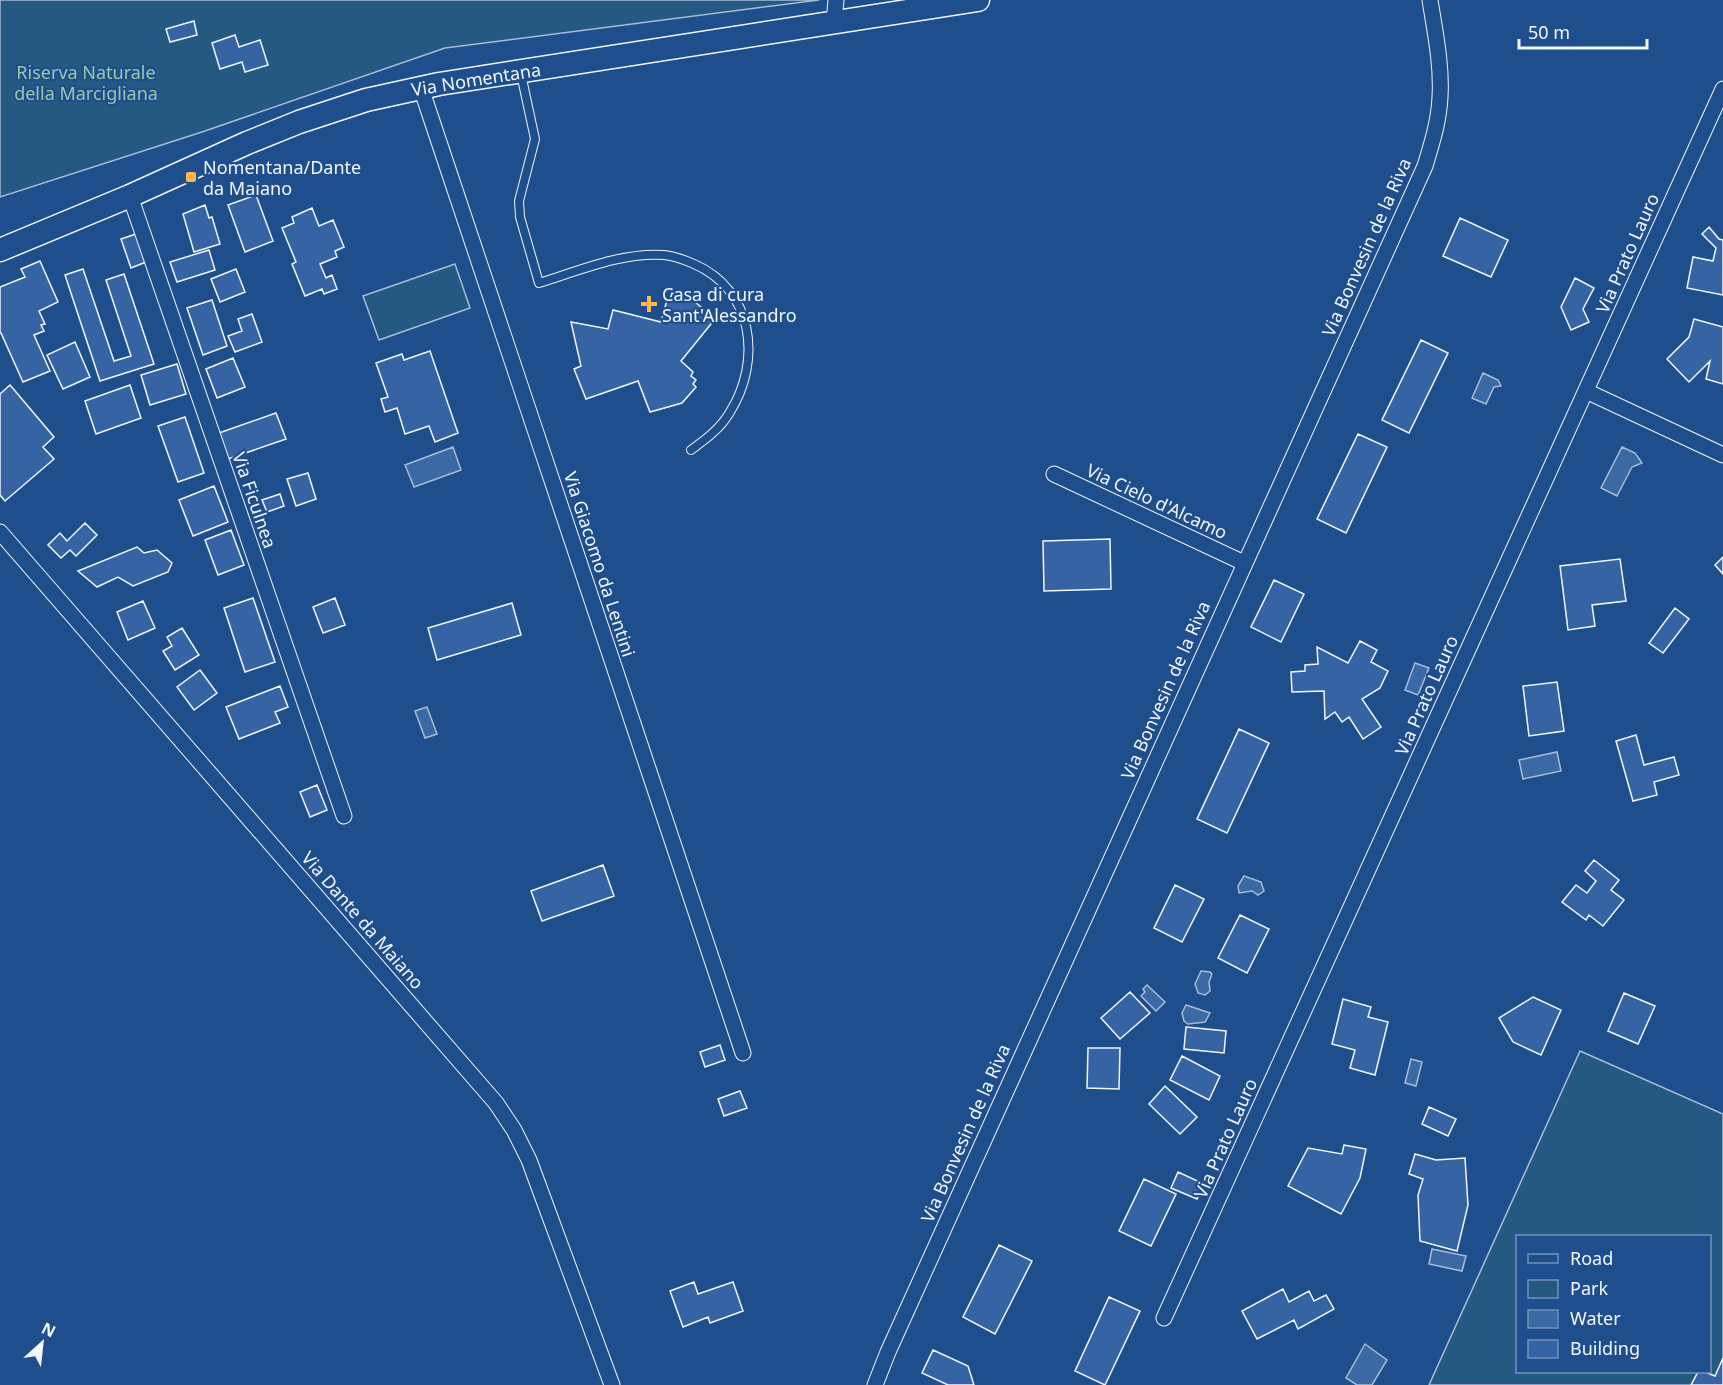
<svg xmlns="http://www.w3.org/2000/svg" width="1723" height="1385" viewBox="0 0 1723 1385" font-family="'Noto Sans',sans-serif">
	<rect width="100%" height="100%" fill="#1f4e8c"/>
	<path fill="#245a82" stroke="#a8bbd7" stroke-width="1.5" fill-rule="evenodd" d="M0 0H819L445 48 202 132 0 197Z
		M455 264 470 308 379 340 363 296Z
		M1580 1051 1723 1114V1385H1429ZM1518 1236H1710V1372H1518Z"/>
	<path fill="#3b69a3" stroke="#a8bbd7" stroke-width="1.5" d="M1483 373 1498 380 1501 386 1494 387 1486 404 1472 398Z
		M453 447 461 470 414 487 405 465Z
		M1622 447 1635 453 1642 463 1632 467 1617 496 1601 488Z
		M1415 663 1429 668 1418 695 1405 690Z
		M427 707 437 734 425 738 415 711Z
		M1557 752 1561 771 1523 779 1519 760Z
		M1244 876 1261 882 1264 891 1258 895 1252 891 1239 893 1238 886Z
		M1201 971 1210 972 1212 974 1209 982 1210 991 1205 995 1198 993 1195 984Z
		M1147 985 1165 1002 1156 1011 1141 996 1145 992 1143 989Z
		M1186 1005 1210 1013 1205 1022 1188 1024 1184 1021 1182 1013Z
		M1411 1059 1422 1062 1416 1086 1405 1083Z
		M1432 1249 1466 1256 1462 1271 1429 1264Z
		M1365 1344 1387 1360 1372 1385H1357L1346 1378Z"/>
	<path fill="#3563a3" stroke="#f2f6ff" stroke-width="1.5" d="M194 21 197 35 170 42 166 29Z
		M235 35 239 47 260 40 268 65 245 72 242 62 220 69 212 43Z
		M256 195 273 241 245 252 228 205Z
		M205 205 209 218 212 217 220 244 194 252 183 214Z
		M312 208 319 226 333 220 344 247 335 251 337 257 320 264 326 278 332 275 337 289 324 294 322 289 305 296 292 264 296 262 282 228 294 223 292 217Z
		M1460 218 1508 240 1491 277 1443 256Z
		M1709 227 1719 239 1723 240V295L1687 288 1693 257 1713 261 1716 248 1702 234Z
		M136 234 146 262 131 268 121 239Z
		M209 250 215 270 177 282 170 262Z
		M40 261 58 302 39 311 45 324 41 325 44 331 34 335 50 371 23 382 1 333H0V287L25 277 21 269Z
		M83 269 114 361 131 356 106 280 124 274 154 364 100 381 65 275Z
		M236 269 245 292 220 302 211 279Z
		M1575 278 1594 288 1583 309 1589 322 1571 330 1561 307Z
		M672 293 699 295 694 301 715 319 681 361 693 372 691 376 696 380 693 384 696 387 682 403 650 412 638 381 586 399 574 369 581 366 571 322 608 329 613 310 661 322 667 300H670Z
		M212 300 227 346 203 355 187 308Z
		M252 314 262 342 235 352 228 336 242 331 238 319Z
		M1694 319 1723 327V384L1706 379 1710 361 1689 382 1667 359 1689 337Z
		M1421 340 1448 353 1409 433 1382 420Z
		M75 342 90 377 63 389 47 355Z
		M430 351 458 433 435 442 429 426 405 434 397 408 385 412 381 399 388 397 376 363 402 354 404 360Z
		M233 358 245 387 217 398 206 369Z
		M177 364 186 394 150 405 141 375Z
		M10 385 54 437 43 447 54 459 5 501 0 495V394Z
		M130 385 141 418 96 434 85 401Z
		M276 413 286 439 228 459 219 433Z
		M185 417 204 473 178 482 158 426Z
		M1358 434 1387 447 1346 533 1317 519Z
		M308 473 316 499 296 506 287 479Z
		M214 486 228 522 193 536 179 500Z
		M280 494 284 506 267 512 262 500Z
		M85 523 97 535 76 556 70 550 61 558 48 545 60 533 67 541Z
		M231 530 244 565 218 575 205 540Z
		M1110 539 1111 589 1044 591 1043 541Z
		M137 547 144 553 157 550 172 563 168 572 133 586 118 577 97 587 78 571Z
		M1723 557V574L1715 565Z
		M1620 559 1626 601 1592 605 1595 626 1568 630 1560 566Z
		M1274 580 1304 594 1281 642 1251 627Z
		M253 598 275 662 245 672 224 608Z
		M335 598 345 625 323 633 313 607Z
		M143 601 155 628 128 640 117 612Z
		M512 603 521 635 437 660 428 628Z
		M1675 608 1689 619 1663 653 1649 643Z
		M182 628 199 655 175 670 163 651 172 646 167 637Z
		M1360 641 1377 650 1371 662 1388 671 1380 688 1362 699 1381 727 1363 739 1349 717 1342 722 1335 712 1325 719 1324 691 1292 692 1291 672 1305 671V665L1318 664 1317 647 1348 663Z
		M200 670 217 693 194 710 177 687Z
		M1557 682 1564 731 1529 736 1523 686Z
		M280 686 288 707 275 712 280 723 239 739 226 707Z
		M1239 729 1269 743 1227 833 1197 819Z
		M1636 735 1644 765 1674 757 1679 775 1654 782 1657 795 1633 801 1616 741Z
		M317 785 327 810 310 817 300 792Z
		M1594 860 1619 880 1611 890 1624 900 1603 926 1589 915 1586 920 1562 902 1576 885 1587 893 1596 881 1585 871Z
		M603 865 614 896 542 921 531 891Z
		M1175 885 1204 899 1182 942 1154 928Z
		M1240 915 1269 929 1247 973 1218 958Z
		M1130 992 1150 1013 1120 1039 1101 1018Z
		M1624 993 1655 1006 1638 1044 1608 1031Z
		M1533 997 1561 1010 1541 1055 1513 1042 1499 1018Z
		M1343 999 1371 1007 1368 1017 1388 1022 1375 1075 1350 1068 1355 1050 1332 1044Z
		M1186 1027 1226 1031 1224 1053 1184 1049Z
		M720 1045 725 1060 705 1067 700 1052Z
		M1088 1048H1120L1119 1089 1087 1088Z
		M1182 1056 1220 1076 1209 1100 1170 1080Z
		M1165 1086 1197 1117 1180 1134 1149 1104Z
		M740 1091 747 1108 724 1116 718 1099Z
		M1429 1107 1456 1119 1448 1136 1422 1124Z
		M1344 1145 1366 1149 1360 1178 1341 1214 1288 1186 1308 1148 1342 1154Z
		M1415 1154 1436 1160 1465 1158 1468 1205 1457 1251 1420 1241 1418 1195 1423 1179 1409 1174Z
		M1178 1172 1204 1184 1197 1199 1171 1188Z
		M1144 1179 1176 1194 1151 1246 1119 1231Z
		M999 1245 1032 1261 995 1334 963 1317Z
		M694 1282 698 1294 733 1282 743 1311 710 1323 708 1317 683 1327 670 1291Z
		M1283 1289 1289 1302 1309 1291 1314 1301 1326 1295 1334 1309 1298 1329 1294 1320 1257 1339 1242 1311Z
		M1109 1297 1140 1311 1105 1385 1075 1371Z
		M933 1350 968 1366 974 1385H948L922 1373Z
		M1723 1358V1385H1691L1698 1372H1705L1715 1376Z"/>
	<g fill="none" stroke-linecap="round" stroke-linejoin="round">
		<defs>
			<path id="lane" d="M521 74 535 139 519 201 520 217 539 283C578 271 622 252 664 255 674 256 685 260 694 264 754 290 762 361 730 412 721 428 706 439 691 450"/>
			<path id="street" d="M834 22 836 0
				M421 88 743 1053
				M130 196 344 816
				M1586 391 1723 455
				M1054 474 1244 563
				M0 532 496 1103 514 1130 529 1160 612 1385
				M1164 1318 1723 89
				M875 1385 888 1352 1425 166C1432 143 1439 121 1440 97 1442 65 1435 32 1430 0"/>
			<path id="secondary" d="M0 250 130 196 247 143 299 122 366 100 439 84 978 0"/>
		</defs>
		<use href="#lane" stroke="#f2f6ff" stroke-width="10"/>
		<use href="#street" stroke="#f2f6ff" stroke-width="17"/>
		<use href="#secondary" stroke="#f2f6ff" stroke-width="25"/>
		<use href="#lane" stroke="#1f4e8c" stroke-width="8"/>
		<use href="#street" stroke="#1f4e8c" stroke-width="15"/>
		<use href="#secondary" stroke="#1f4e8c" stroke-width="22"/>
	</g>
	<g fill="#ffb74d" stroke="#1f4e8c" stroke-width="2">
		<rect x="185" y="171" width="12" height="12" rx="3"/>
		<path d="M646 295h6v6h6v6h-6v6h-6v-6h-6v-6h6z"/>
	</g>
	<g text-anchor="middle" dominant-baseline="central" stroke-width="4.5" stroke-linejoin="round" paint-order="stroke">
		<g font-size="18" fill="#97c8a6" stroke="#1f4e8c">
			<text x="86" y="72">Riserva Naturale<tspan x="86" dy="21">della Marcigliana</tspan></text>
		</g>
		<g font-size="18" fill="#f2f6ff" stroke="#1f4e8c">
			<text transform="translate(476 79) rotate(-9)">Via Nomentana</text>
			<text transform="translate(1366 247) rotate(-66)">Via Bonvesin de la Riva</text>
			<text transform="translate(1627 253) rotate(-66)">Via Prato Lauro</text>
			<text transform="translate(255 500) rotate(71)">Via Ficulnea</text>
			<text transform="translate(1157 501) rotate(25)">Via Cielo d'Alcamo</text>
			<text transform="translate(600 564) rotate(72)">Via Giacomo da Lentini</text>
			<text transform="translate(1165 690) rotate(-66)">Via Bonvesin de la Riva</text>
			<text transform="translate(1426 695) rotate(-66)">Via Prato Lauro</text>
			<text transform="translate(363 920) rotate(49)">Via Dante da Maiano</text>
			<text transform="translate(965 1133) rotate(-66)">Via Bonvesin de la Riva</text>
			<text transform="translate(1225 1138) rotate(-66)">Via Prato Lauro</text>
		</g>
		<g font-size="18" fill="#f2f6ff" stroke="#1f4e8c" text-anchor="start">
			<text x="203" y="167">Nomentana/Dante<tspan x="203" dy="21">da Maiano</tspan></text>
			<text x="662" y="294">Casa di cura<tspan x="662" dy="21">Sant'Alessandro</tspan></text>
		</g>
	</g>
	<rect x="1516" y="1235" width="195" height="138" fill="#1f4e8c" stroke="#7391ba" stroke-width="1.5"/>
	<rect x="1528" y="1254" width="30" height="9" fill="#1f4e8c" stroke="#7391ba" stroke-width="1.5"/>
	<text x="1570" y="1265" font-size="18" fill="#f2f6ff">Road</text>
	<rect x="1528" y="1280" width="30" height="18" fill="#245a82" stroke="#7391ba" stroke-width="1.5"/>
	<text x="1570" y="1295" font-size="18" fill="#f2f6ff">Park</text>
	<rect x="1528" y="1310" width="30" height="18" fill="#3b69a3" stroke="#7391ba" stroke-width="1.5"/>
	<text x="1570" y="1325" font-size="18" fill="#f2f6ff">Water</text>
	<rect x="1528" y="1340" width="30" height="18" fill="#3563a3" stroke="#7391ba" stroke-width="1.5"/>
	<text x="1570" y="1355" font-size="18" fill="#f2f6ff">Building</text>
	<g transform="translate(42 1343) rotate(27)" stroke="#1f4e8c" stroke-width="4.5" paint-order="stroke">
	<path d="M0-4.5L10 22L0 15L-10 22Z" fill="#f2f6ff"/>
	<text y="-9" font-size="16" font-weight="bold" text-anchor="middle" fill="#f2f6ff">N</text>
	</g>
	<path d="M1519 39v9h128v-9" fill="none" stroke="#f2f6ff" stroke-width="3"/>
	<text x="1528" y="39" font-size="18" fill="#f2f6ff" stroke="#1f4e8c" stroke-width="4.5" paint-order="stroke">50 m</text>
</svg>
